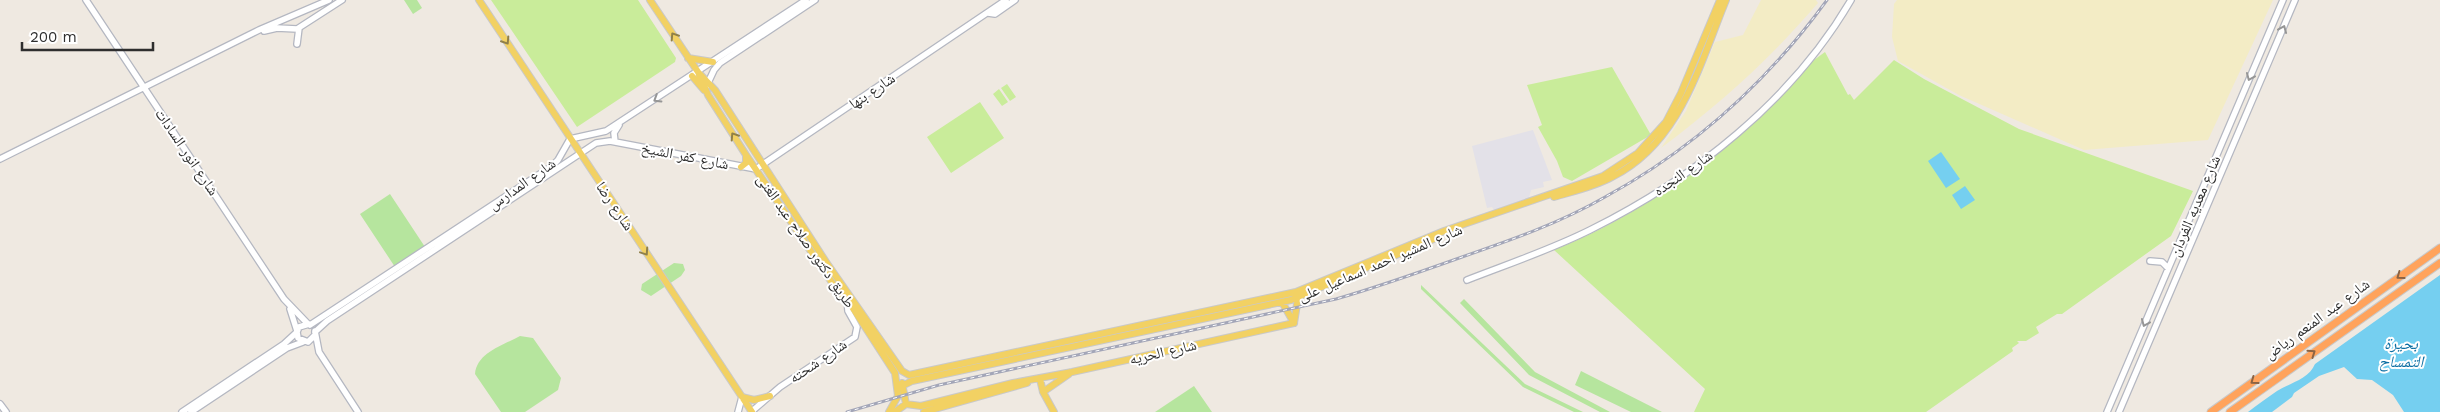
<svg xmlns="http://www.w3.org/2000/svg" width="2440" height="412" viewBox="0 0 2440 412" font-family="'Work Sans','Noto Naskh Arabic',sans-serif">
	<rect width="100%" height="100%" fill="#efe9e1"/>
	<path fill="#e3e1e8" d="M1533 130 1552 180 1543 182 1544 187 1531 190 1529 198 1494 210 1492 207 1487 208 1472 146Z"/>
	<path fill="#b6e59e" d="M404 0H417L422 8 413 14Z
		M390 194 425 247 395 267 360 214Z
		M674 263 683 264 685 270 681 276 651 296 641 290 642 284Z
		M1421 285 1525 384 1583 412H1574L1523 387 1421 289Z
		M1464 299 1535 372 1610 412H1600L1529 375 1460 303Z
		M520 336 533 338 561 378 558 390 525 412H501L475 374C477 352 504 345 520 336Z
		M1581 371 1662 412H1631L1575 385Z
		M1194 386 1212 412H1155Z"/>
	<path fill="#f3ecc5" d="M1761 0H1816L1818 3C1768 61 1722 102 1661 148L1686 111 1715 42 1743 35Z
		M1897 0H2273L2208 140 2084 150 1959 95 1898 61 1892 37 1894 4Z"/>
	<path fill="#c9ec9a" d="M491 0H638L676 58 675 62 577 127Z
		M1825 52 1848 95 1850 94 1854 100 1894 60 1924 79 2019 129 2193 191 2171 236 2062 314H2057L2036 327 2039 333 2026 341H2017L2019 343 2012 348 2013 351 1926 412H1694L1705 389 1554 250C1659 208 1738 141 1814 60Z
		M1612 67 1651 135 1572 181 1563 177 1557 161 1538 127 1542 125 1527 85Z
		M1007 84 1016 97 1010 101 1001 88Z
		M999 89 1008 102 1002 106 993 94Z
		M980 102 1004 138 951 173 927 137Z"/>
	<path fill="#75cff0" d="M1941 152 1960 179 1946 188 1928 161Z
		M1965 186 1975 200 1961 209 1952 195Z
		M2440 275V412H2404L2393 395 2372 380 2357 379 2344 367 2319 376 2294 393 2292 397 2272 412H2248C2257 405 2267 398 2277 391 2290 383 2309 379 2315 364Z"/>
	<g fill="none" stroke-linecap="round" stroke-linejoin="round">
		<defs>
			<path id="secondary" d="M86 0 284 299 308 324
				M988 13 995 14 1015 0
				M264 31 277 28 297 29 342 0
				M297 44 299 28
				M707 85 714 70 720 63 815 0
				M615 142 614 133 619 125
				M0 159 259 30 329 0
				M2150 261 2162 262 2168 268
				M1467 280C1508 264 1550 250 1590 230 1693 179 1792 101 1851 0
				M290 309 297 331
				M309 324 299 327 297 332 298 338 308 342 315 335
				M310 325 552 166 558 160 570 139 606 131 806 0
				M315 331 319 352 358 412
				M315 332 327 321 596 143 610 141 756 169 1006 0
				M0 404 6 412
				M182 412 284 344 297 332
				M191 412 287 348 303 342
				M738 412 742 397
				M751 412 780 387 855 337 857 327 848 311 847 299
				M2107 412 2283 0
				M2119 412 2295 0"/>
			<path id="primary" d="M479 0 752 412
				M650 0 698 72 708 95 746 155 837 290 847 299 895 373 898 396 889 412
				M688 58 713 62
				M698 72 715 90 826 262 902 371 909 375 1296 292 1444 231 1603 176 1638 153 1666 122 1681 93 1720 0
				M692 76 704 90
				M741 167 746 163V156
				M1554 197C1574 191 1594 187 1612 177 1680 143 1699 66 1726 0
				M1282 302 1294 323
				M1294 323 1298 298
				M1040 379 1043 392 1054 412
				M902 383 906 404
				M902 386 912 381 1291 300 1436 238
				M1043 392 1069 374
				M742 397 754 400 770 396
				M906 404 921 406 1013 383 1072 372 1294 323
				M895 412 906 404
				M924 412 1027 383"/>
			<path id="highway" d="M2211 412 2440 248
				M2230 412 2440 263"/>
		</defs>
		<use href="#secondary" stroke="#b4b7c1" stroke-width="8"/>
		<use href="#primary" stroke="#c9c9c9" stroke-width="8"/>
		<use href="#highway" stroke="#c9c9c9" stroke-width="9"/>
		<use href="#secondary" stroke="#fff" stroke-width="5.5"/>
		<use href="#primary" stroke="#f2d163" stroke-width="6"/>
		<use href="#highway" stroke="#ffa35c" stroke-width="7"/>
		<defs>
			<path id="rail" d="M847 412 939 385 1336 299C1378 287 1420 272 1462 257 1511 240 1560 223 1605 197 1693 149 1768 81 1827 0"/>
		</defs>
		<use href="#rail" stroke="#a3a6b8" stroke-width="3"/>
		<use href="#rail" stroke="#fff" stroke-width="1" stroke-dasharray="4" stroke-linecap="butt"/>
	</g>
	<defs><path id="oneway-chevron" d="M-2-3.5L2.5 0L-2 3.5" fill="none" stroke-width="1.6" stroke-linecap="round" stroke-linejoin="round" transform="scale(1.25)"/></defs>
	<g stroke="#969696">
		<use href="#oneway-chevron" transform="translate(2283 29) rotate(-67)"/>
		<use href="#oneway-chevron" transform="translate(2250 77) rotate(113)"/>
		<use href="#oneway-chevron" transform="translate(657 99) rotate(148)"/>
		<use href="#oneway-chevron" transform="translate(2145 323) rotate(113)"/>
	</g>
	<g stroke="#908048">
		<use href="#oneway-chevron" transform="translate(674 36) rotate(-123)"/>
		<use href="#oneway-chevron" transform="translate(506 41) rotate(57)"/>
		<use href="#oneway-chevron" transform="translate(734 136) rotate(-123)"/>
		<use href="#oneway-chevron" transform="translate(645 252) rotate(56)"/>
	</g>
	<g stroke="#8c6343">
		<use href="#oneway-chevron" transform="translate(2400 276) rotate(144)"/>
		<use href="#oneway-chevron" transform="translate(2312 353) rotate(-35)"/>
		<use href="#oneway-chevron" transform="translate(2254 381) rotate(144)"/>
	</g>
	<g text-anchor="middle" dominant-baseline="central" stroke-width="4" stroke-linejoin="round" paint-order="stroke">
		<g font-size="15" fill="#2e2e2e" stroke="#fff">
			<text transform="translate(872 91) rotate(-34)">شارع بنها</text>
			<text transform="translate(187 152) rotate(56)">شارع انور السادات</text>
			<text transform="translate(685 156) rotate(11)">شارع كفر الشيخ</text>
			<text transform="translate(1683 173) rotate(-35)">شارع النجده</text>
			<text transform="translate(522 184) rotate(-35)">شارع المدارس</text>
			<text transform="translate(615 206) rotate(56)">شارع رضا</text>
			<text transform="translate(2195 206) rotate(-67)">شارع معديه الفردان</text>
			<text transform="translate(806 241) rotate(55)">طريق دكتور صلاح عبد الغنى</text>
			<text transform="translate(1380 263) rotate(-23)">شارع المشير احمد اسماعيل على</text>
			<text transform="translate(2317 319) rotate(-36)">شارع عبد المنعم رياض</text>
			<text transform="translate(1163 352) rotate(-13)">شارع الحريه</text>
			<text transform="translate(818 361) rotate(-34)">شارع شحته</text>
		</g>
		<g font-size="16" font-style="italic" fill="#0d6fa3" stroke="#fff">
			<text x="2401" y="343">بحيرة<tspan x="2401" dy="18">التمساح</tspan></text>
		</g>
	</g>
	<path d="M22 42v8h131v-8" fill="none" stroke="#2e2e2e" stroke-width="2.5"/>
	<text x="30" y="42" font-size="15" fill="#2e2e2e" stroke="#ffffff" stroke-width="4" paint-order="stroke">200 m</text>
</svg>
